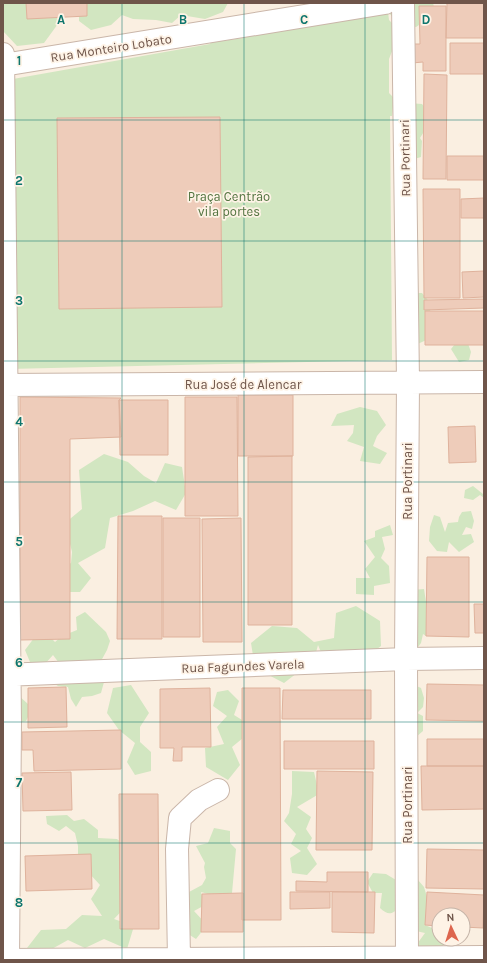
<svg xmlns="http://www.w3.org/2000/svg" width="487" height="963" viewBox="0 0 487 963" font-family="Karla,sans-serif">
	<rect width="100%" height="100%" fill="#faefe1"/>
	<path fill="#d2e6c1" d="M3 3H41L63 17 44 43 17 46 3 31Z
		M82 3H228L223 12 205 19 181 15 172 23 156 20 133 19 122 15 111 25 91 30 79 21V9Z
		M395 3H433L436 14 416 27 399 25 390 14Z
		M388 12 389 20 394 25V46L389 59V93L394 98 392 116H390L392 360 8 369 13 79 210 44 211 41H222L243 38 238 31 266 22 273 32Z
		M408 103 422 104 430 114 425 130 420 138 422 141 421 157 411 160Z
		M407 293H422L432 305 429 314 431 338 413 346Z
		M466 338 471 352 469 360 459 362 451 349 459 339Z
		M360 407 377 411 386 425 377 436 373 446 387 453 380 464 360 461 364 447 347 441 353 433 354 425 331 426 337 414Z
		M104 454 128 462 144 476 156 483 165 463 182 467 186 493 176 510 155 501 133 511 110 518 105 548 78 563 91 578 80 592H62L57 571 71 563 72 552 65 523 82 509 79 470Z
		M473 486 483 494 484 491V498L480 495 473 500 464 498 465 490Z
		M471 511 474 521 472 529 466 527 462 535 471 534 474 542 459 552 449 542 447 552 437 551 429 541 430 527 434 515 440 517 445 532 448 523 458 522 459 517 462 512Z
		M390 525 393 535 382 537 385 549 381 558 389 566 390 583 374 586V595L356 594V578H370L365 569 375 557 364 541 375 537V531Z
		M424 589 426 602V636L423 634 421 643 415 651 412 590Z
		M356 606 380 621 381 646 365 658 345 670 330 674 318 645 314 660 284 683 255 668 251 643 272 626 297 628 314 642 334 638 336 613Z
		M85 612 106 632 110 641 107 650 101 661 104 682 101 693 92 696 82 697 76 707 71 699 68 687 58 686 47 679 59 663 53 655 44 665 30 662 25 650 37 634H47L55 642 62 636 77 630 76 617Z
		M412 684 421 688 424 698 423 707 417 713 423 716V731L416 737Z
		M131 685 149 713 140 727V742L151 752V771L135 775 127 762 135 743 119 730 107 713 113 688Z
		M228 690 239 701 234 715 247 723 243 738 232 747 240 765 228 780 206 767 205 748 224 744 217 727 227 716 213 706 217 692Z
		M18 695 28 704 30 713 26 721 16 723Z
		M292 771 314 772 319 794 297 807 311 817 306 829 312 838 307 848 317 864 307 875 292 873 290 858 301 851 291 844 296 834 284 821 289 813 292 794Z
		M67 815 74 821 84 819 98 830V838L117 839 134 853 132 900 114 919 134 926 127 949 104 939 85 948 68 940 50 950 27 948 41 930 66 929 82 915 102 916 91 899 100 885 78 861V846L75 833 66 826 59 831 47 824 46 816Z
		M214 828 230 831V843L236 849 232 893 215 896 201 892 205 905 194 911 207 925 196 939 182 930 189 892 202 885 206 878 204 867 205 863 196 846 208 843Z
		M373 873 386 874 411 889 418 880 424 887 430 907 425 925 439 931V939H443L445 943 435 957 418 953 417 944 425 933 416 931 400 908C391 914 389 916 380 908L382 893H373L367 882Z"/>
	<path fill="#eeccba" stroke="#dfb29c" d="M26 3H87V16L27 19Z
		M447 3H484V38H446Z
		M419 6H446V71H423V62L412 63V44H420Z
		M450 43H484V74H450Z
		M424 74 447 75 446 179H423Z
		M220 117 222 307 59 309 57 118Z
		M447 156H484V180H447Z
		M423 189H460V298H424Z
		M484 198V218H461V199Z
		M484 271V297L463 298 462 272Z
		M484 299V308L424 310V300Z
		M425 311H484V345H425Z
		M238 395H293V456H238Z
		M20 397 121 398 119 400 121 437 70 439V639L20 640Z
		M185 397H237L238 516H185Z
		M119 400H168V455H120Z
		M475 426 476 462 449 463 448 427Z
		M292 456V625H248V457Z
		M118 516H162V639H117Z
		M163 518H200V637H163Z
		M241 518 242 642H203L202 519Z
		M427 557H469V637L426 636Z
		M474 604H484V633H475Z
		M427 684 484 685V721L426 720Z
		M66 687 67 727 28 728V688Z
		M210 688 211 747H182V761H173L174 748H160V689Z
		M242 688H280L281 920H242Z
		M283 690H371V719H282Z
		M121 730V769L34 771 33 750H22V732Z
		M427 739H484V766H427Z
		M284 741H374V769H284Z
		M421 766H484V809L422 810Z
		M317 771 373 772 372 850H316Z
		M71 772 72 810 23 811 22 773Z
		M119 794H158L159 929H120Z
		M427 849 484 850V889L426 888Z
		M91 854 92 889 26 891 25 856Z
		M327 872H368V892L296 891V881L327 882Z
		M290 892H330V908L290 909Z
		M332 892H375L374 933 332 932Z
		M427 892 484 895 483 928 463 927V915H439V926L425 925Z
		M243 893V932H201L202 894Z"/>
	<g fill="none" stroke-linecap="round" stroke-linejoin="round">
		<defs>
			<path id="minor" d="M403 3 408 382 406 659 407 960
				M3 54 10 722 8 960
				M3 65 385 3
				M3 385 484 382
				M3 675 406 659 484 658
				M179 959 177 849 180 818 199 800 218 790
				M3 960 484 957"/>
		</defs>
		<use href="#minor" stroke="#cab6a9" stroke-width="24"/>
		<use href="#minor" stroke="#fff" stroke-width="22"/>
	</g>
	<path fill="none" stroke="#0f766e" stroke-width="1" stroke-opacity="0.55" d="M122 3V960M244 3V960M365 3V960M3 120H484M3 241H484M3 361H484M3 482H484M3 602H484M3 722H484M3 843H484"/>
	<g text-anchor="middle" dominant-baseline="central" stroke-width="3.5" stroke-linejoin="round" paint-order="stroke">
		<g font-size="13" fill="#6f554a" stroke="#fef3e6">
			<text transform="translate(111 48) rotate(-9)">Rua Monteiro Lobato</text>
			<text transform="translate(405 158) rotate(-91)">Rua Portinari</text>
			<text x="243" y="384">Rua José de Alencar</text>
			<text transform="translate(407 481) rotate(-90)">Rua Portinari</text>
			<text transform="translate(243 666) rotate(-2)">Rua Fagundes Varela</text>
			<text transform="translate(407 805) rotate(-90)">Rua Portinari</text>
		</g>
		<g font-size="13" fill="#547542" stroke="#fef3e6">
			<text x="229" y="196">Praça Centrão<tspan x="229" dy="15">vila portes</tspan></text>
		</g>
	</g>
	<g font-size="13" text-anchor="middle" font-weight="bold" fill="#0f766e" stroke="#fef3e6" stroke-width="3.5" stroke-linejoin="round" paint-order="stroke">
		<text x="61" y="24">A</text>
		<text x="183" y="24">B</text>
		<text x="304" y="24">C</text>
		<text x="426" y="24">D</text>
		<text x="19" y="65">1</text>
		<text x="19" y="185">2</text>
		<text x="19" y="305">3</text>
		<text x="19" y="426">4</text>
		<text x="19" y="546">5</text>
		<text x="19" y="667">6</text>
		<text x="19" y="787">7</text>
		<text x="19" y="907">8</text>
	</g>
	<rect width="487" height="963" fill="none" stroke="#6f554a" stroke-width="8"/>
	<g transform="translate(451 927) rotate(356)"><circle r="19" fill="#fef3e6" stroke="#c5b4a8"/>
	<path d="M0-3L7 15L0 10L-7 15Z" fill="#dd654d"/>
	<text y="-6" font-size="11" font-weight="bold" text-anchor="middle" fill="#6f554a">N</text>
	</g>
</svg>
